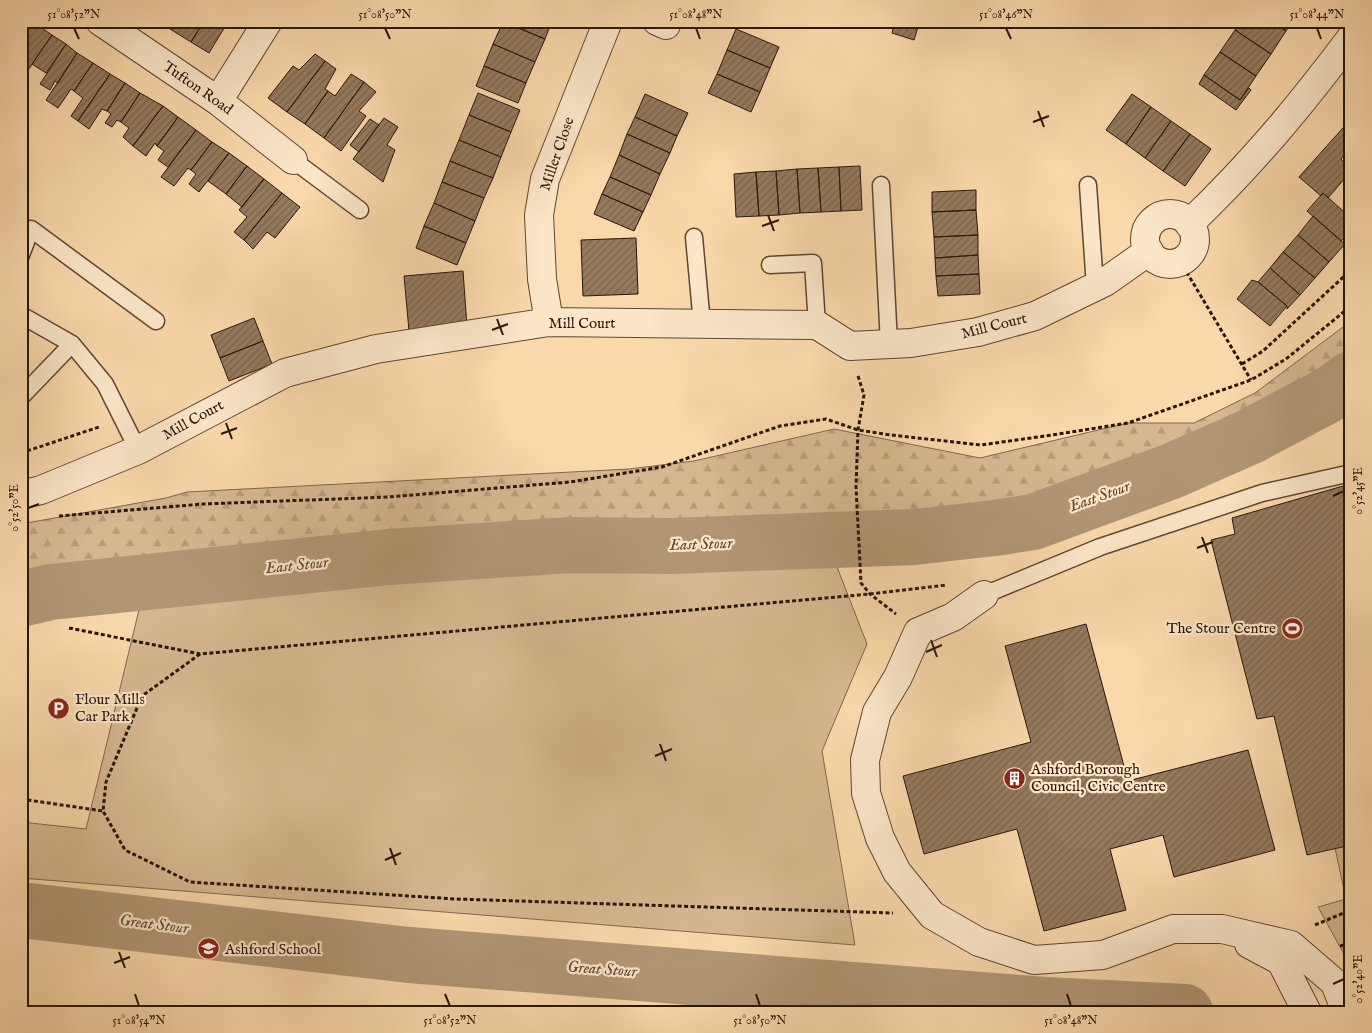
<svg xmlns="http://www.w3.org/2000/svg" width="1372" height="1033" viewBox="0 0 1372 1033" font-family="'IM FELL English',serif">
	<defs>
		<pattern id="forest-firs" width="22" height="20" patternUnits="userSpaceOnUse" patternTransform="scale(1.25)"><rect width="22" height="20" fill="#d6b78f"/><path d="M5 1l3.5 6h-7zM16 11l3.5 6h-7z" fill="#b89c7a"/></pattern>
		<pattern id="building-hatch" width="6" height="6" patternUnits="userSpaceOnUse" patternTransform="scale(1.25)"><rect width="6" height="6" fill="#957a5e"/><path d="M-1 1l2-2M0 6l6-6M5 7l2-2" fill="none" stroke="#7a634c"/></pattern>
	</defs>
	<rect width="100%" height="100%" fill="#f9d8aa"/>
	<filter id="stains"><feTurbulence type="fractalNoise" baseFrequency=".004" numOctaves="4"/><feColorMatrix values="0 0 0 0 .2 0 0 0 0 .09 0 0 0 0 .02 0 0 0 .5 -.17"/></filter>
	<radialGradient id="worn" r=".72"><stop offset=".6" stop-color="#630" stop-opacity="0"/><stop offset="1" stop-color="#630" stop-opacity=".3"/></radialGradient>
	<path fill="#d6b78f" stroke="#80664e" d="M832 554 867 644 822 751 855 945 21 878V822L86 829 145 585Z
		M1351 845V956H1345L1318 907 1346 899 1335 848Z"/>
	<path fill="url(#forest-firs)" stroke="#80664e" d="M1351 321V371L1291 415 1047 517 914 537 813 542 419 548 208 563 90 574 21 585V524L166 498 187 492 629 469 694 461 834 429 980 458 1128 423H1194L1255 393Z"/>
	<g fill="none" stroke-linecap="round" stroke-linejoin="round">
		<path stroke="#b29674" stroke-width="56" d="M21 599 51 592 389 557 571 545 671 546 914 537 995 528 1033 522 1172 471 1249 437 1332 393 1351 379
			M21 910 409 955 1045 1005 1185 1012"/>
	</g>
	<path fill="url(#building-hatch)" stroke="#29150c" d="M21 21 33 22 21 40Z
		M159 21H175L170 29Z
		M175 21H204L191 42 170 29Z
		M204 21H220L226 25 209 53 191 42Z
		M503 21H552L545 39Z
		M895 21H920L914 40 892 33Z
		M1240 21H1271L1286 31 1271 54 1235 30Z
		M1271 21H1293L1286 31Z
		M33 22 52 35 24 76 21 75V40Z
		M503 22 545 39 535 62 493 44Z
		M736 29 779 47 770 68 727 50Z
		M1235 30 1271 54 1256 76 1220 52Z
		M52 35 66 44 46 73 32 64Z
		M66 44 77 53 58 83 55 81 50 90 40 84Z
		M493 44 535 62 526 83 484 66Z
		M727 50 770 68 760 92 717 74Z
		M1220 52 1256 76 1240 100 1204 75Z
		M77 53 93 63 74 91 71 89 58 108 46 100Z
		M315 54 325 61 287 112 268 98 293 66 299 70Z
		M325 61 336 69 325 89 328 91 305 124 287 112Z
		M93 63 110 74 78 121 71 116 83 98 74 91Z
		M484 66 526 83 518 103 476 86Z
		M110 74 125 83 107 111 102 109 89 129 78 121Z
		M351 74 364 82 324 138 305 124 328 91 335 96Z
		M717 74 760 92 751 112 708 93Z
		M1204 75 1240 100 1249 88 1251 90 1236 110 1199 84Z
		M364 82 376 92 359 111 366 116 341 151 324 138Z
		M125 83 140 93 121 122 117 120 112 127 105 123 111 114 107 111Z
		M140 93 163 106 133 146 123 137 129 128 121 122Z
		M478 93 520 110 511 132 469 115Z
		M645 94 688 113 677 136 635 117Z
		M1132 94 1151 107 1126 144 1106 130Z
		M163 106 178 117 157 146 155 143 146 156 133 146Z
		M1151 107 1171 121 1145 158 1126 144Z
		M469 115 511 132 501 157 459 140Z
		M178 117 196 130 168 167 158 160 164 151 157 146Z
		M635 117 677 136 670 153 627 134Z
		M384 118 398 127 387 145 395 150 383 182 353 159Z
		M370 119 379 125 359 152 350 145Z
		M1351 119V148L1341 159 1351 171 1328 198 1323 193 1321 196 1299 177Z
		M1171 121 1190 134 1163 171 1145 158Z
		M196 130 212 142 191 170 188 168 174 186 161 177Z
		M627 134 670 153 660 174 619 155Z
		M1190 134 1211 149 1185 186 1163 171Z
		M459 140 501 157 493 178 450 161Z
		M212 142 229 153 199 192 189 184 196 174 191 170Z
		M229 153 247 166 226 194 208 181Z
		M619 155 660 174 651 195 610 177Z
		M450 161 493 178 484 198 442 182Z
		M247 166 264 179 242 207 226 194Z
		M860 166 862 210 841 211 839 167Z
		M839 167 841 211 821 212 818 168Z
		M818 168 821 212 800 213 797 169Z
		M797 169 800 213 779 215 776 171Z
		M776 171 779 215 759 216 756 172Z
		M756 172 759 216 736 217 734 174Z
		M610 177 651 195 643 212 602 194Z
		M264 179 282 193 244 240 234 232 247 217 239 210Z
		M442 182 484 198 475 221 434 203Z
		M976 190V210L932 212V192Z
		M282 193 300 207 275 238 267 232 253 249 244 240Z
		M1323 193 1351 218V230L1341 241 1307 211Z
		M602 194 643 212 634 231 594 214Z
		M434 203 475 221 466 243 424 226Z
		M976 210 978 235 934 237 932 212Z
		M1313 216 1345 244 1329 262 1298 235Z
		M424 226 466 243 457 265 416 248Z
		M978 235V255L935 258 934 237Z
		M1298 235 1329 262 1315 278 1283 252Z
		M636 238 638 294 583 296 581 240Z
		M1283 252 1315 278 1300 295 1270 268Z
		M978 255 979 274 936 276 935 258Z
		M1270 268 1300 295 1287 309V306L1258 282Z
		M463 271 467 326 409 331 404 276Z
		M979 274 980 294 938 296 936 276Z
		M1252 280 1258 282 1287 306 1270 326 1237 299Z
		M254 318 263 341 220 358 211 335Z
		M263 341 272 364 229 381 220 358Z
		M1350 484 1351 845 1307 855 1274 716 1257 719 1211 540 1235 534 1232 518Z
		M1086 624 1128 781 1248 750 1275 850 1174 877 1163 835 1110 849 1126 910 1044 931 1017 829 924 854 903 776 1031 742 1005 646Z"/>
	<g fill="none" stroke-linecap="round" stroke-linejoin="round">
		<defs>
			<path id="lane" d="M293 160 360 210
				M881 185 889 344
				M1088 185 1095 287
				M694 237 702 324
				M21 255 31 229 156 321
				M770 265 813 263 817 325
				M21 315 72 344 105 384 138 450
				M21 397 72 344
				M984 595 1100 547 1262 493 1351 473"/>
			<path id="street" d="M100 21 218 101 293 160
				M657 21 666 25
				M218 101 268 21
				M1145 239a25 25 0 1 1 50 0a25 25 0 1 1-50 0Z
				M1189 224C1251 165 1300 106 1351 38
				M549 322 542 279 539 215 545 179 608 21
				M21 495 41 490 138 450 285 373 376 349 549 322 817 325 850 346 911 343 978 332 1035 316 1105 282 1149 251
				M984 595 953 617 918 632 898 677 877 712 865 760 866 793 880 838 897 872 932 915 979 942 1034 960 1103 955 1173 929H1222L1291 945 1335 983 1346 1012
				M1249 944 1281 961 1307 1012"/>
		</defs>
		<use href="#lane" stroke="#5d4634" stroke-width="19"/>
		<use href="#street" stroke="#5d4634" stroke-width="30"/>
		<path stroke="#29150c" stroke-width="3" stroke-dasharray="4 2.5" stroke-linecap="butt" d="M1180 261 1251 380
			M1242 364 1263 351 1351 270
			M858 376 864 395 858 430 856 487 861 583 870 594 896 614
			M21 453 99 427
			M59 516 203 504 388 497 570 482 662 467 780 426 826 419 858 430 891 435 981 445 1052 435 1128 423 1251 380 1286 359 1351 306
			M69 628 200 654 870 594 946 585
			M200 654 142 696 106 782 103 811 125 850 190 882 456 899 893 913
			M21 783 25 761
			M21 799 103 811
			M1315 925 1351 910
			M1340 946 1351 943"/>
		<use href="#lane" stroke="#fbe6c8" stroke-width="16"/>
		<use href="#street" stroke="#fbe6c8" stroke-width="28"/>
	</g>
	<path fill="none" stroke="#29150c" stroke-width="2" d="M74 28 79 39M385 28 390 39M696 28 700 39M1006 28 1011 39M1317 28 1321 39M1038 111 1044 127M1033 122 1049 116M768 215 774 231M762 226 779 220M497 319 503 335M492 330 508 324M226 423 232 439M221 434 237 428M1333 496 1344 491M28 508 39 504M1202 537 1208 553M1197 548 1213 542M931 640 937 657M926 652 942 645M660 744 666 761M655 756 672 749M390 848 396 865M385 860 401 853M119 952 125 968M114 963 130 957M1333 984 1344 979M135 994 139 1006M445 994 450 1006M756 994 760 1006M1067 994 1071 1006"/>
	<defs>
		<symbol id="stadium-disc" viewBox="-11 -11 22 22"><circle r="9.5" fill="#8f2418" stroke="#fbe6c8"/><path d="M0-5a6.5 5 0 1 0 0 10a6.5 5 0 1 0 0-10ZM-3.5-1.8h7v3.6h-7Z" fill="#fff"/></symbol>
		<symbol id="parking-disc" viewBox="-11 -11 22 22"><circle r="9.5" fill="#8f2418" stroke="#fbe6c8"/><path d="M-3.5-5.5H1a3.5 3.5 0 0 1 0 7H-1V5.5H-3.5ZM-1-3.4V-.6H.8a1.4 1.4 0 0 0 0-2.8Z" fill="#fff"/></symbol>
		<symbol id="building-disc" viewBox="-11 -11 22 22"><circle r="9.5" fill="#8f2418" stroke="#fbe6c8"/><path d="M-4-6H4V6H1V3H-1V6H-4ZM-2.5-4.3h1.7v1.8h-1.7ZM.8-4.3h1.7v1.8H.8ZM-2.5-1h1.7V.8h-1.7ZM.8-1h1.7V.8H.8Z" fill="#fff"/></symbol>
		<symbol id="school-disc" viewBox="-11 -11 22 22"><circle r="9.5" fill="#8f2418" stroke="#fbe6c8"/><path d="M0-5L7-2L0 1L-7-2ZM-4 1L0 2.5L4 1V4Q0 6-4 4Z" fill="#fff"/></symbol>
	</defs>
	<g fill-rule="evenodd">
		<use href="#stadium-disc" x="1280" y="616" width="25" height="25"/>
		<use href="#parking-disc" x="46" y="696" width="25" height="25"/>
		<use href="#building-disc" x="1002" y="766" width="25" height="25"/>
		<use href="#school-disc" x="196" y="936" width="25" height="25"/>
	</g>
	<g text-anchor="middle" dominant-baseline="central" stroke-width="4.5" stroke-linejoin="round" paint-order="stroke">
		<g font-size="15" fill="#29150c" stroke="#fbe6c8">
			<text transform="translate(198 88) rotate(35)">Tufton Road</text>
			<text transform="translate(557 154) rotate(-71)">Miller Close</text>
			<text x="582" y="323">Mill Court</text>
			<text transform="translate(994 326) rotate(-14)">Mill Court</text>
			<text transform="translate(193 420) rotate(-29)">Mill Court</text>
		</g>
		<g font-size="15" fill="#29150c" stroke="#fbe6c8" text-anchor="start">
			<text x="1276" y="628" text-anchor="end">The Stour Centre</text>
			<text x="75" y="699">Flour Mills<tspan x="75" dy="17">Car Park</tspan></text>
			<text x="1031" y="769">Ashford Borough<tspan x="1031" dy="17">Council, Civic Centre</tspan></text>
			<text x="225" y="949">Ashford School</text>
		</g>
		<g font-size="16" font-style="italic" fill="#604936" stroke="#fbe6c8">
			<text transform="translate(1100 497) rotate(-20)">East Stour</text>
			<text transform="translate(701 545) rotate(-2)">East Stour</text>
			<text transform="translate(297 566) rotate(-6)">East Stour</text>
			<text transform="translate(154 925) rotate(7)">Great Stour</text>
			<text transform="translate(602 970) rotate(4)">Great Stour</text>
		</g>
	</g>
	<rect width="1372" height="1033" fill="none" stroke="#f9d8aa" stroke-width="55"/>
	<rect x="28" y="28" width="1316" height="978" fill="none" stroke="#29150c" stroke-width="2"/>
	<g font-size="12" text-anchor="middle" fill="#29150c">
		<text x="74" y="18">51°08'52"N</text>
		<text x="385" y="18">51°08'50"N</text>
		<text x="696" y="18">51°08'48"N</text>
		<text x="1006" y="18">51°08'46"N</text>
		<text x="1317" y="18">51°08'44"N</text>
		<text transform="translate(1358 491) rotate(-90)" y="4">0°52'45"E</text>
		<text transform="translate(14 508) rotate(-90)" y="4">0°52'50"E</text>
		<text transform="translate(1358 979) rotate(-90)" y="4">0°52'40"E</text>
		<text x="139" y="1024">51°08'54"N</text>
		<text x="450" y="1024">51°08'52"N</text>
		<text x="760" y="1024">51°08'50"N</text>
		<text x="1071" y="1024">51°08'48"N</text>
	</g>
	<rect width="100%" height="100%" filter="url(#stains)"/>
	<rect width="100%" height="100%" fill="url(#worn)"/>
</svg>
